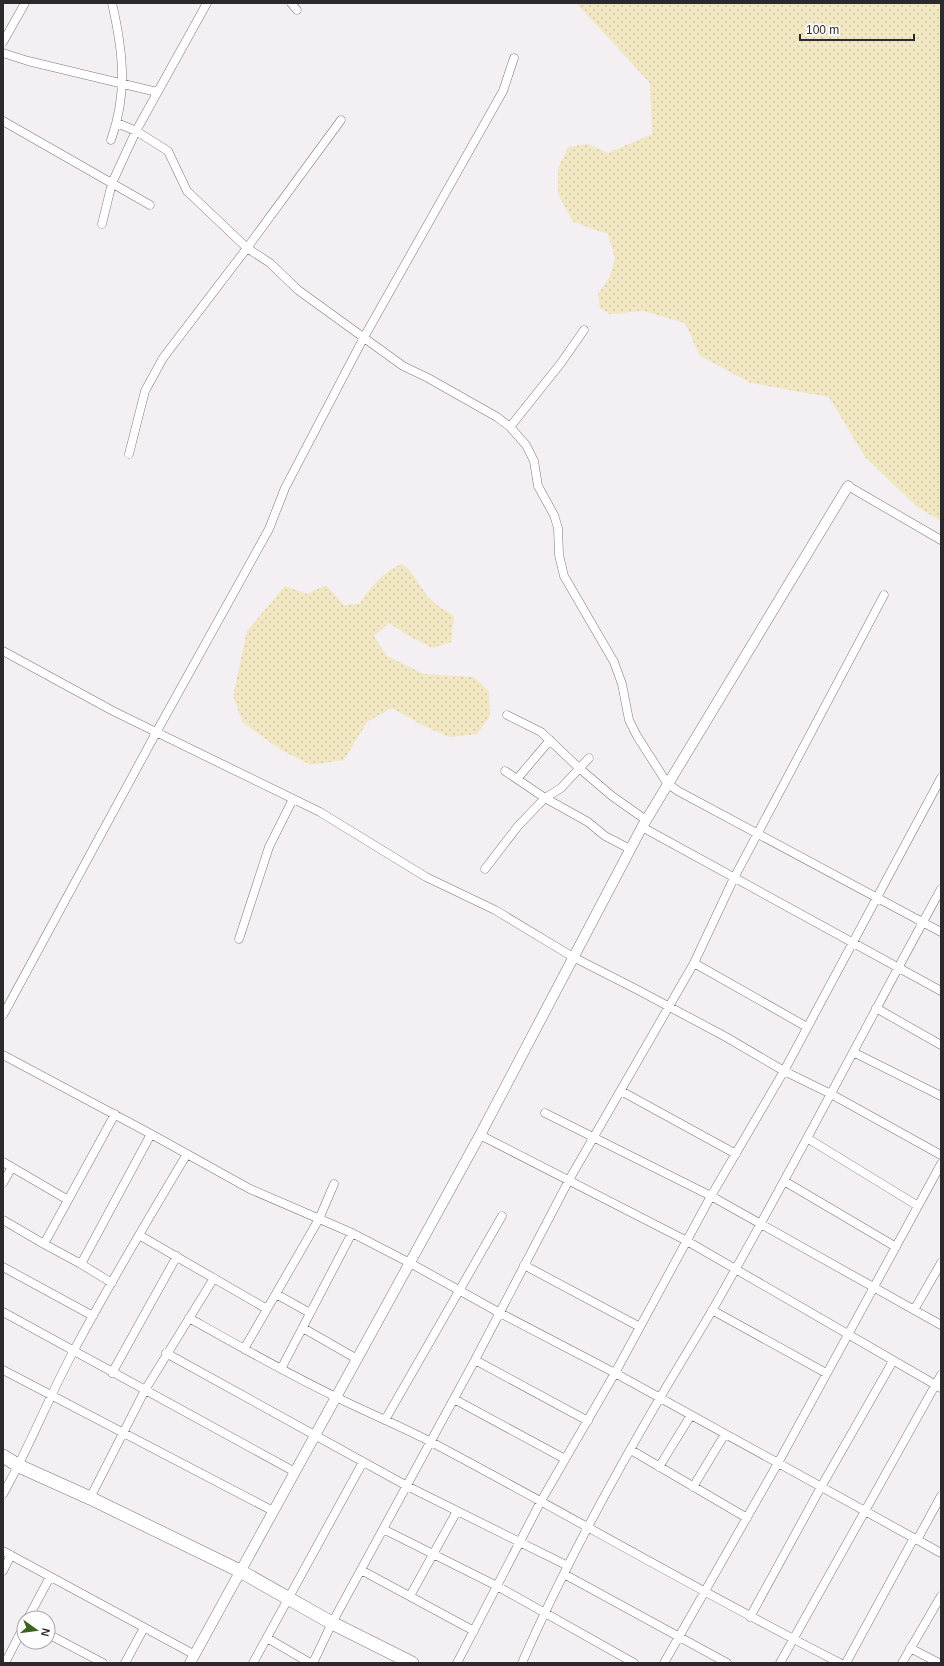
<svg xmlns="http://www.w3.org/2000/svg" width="944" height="1666" viewBox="0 0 944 1666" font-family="Arial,sans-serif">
	<defs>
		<pattern id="sand-dots" width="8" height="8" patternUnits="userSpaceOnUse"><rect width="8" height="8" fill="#f1e7c2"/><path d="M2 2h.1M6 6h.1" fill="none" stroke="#cfc6a7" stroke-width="1.8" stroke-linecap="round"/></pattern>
	</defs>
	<rect width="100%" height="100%" fill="#f4eff3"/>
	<path fill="url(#sand-dots)" d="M576 3H941V521L917 507 865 457 829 397 751 383 700 356 685 323 644 311 610 314 600 308 598 294 610 276 615 259 608 234 573 222 558 194V168L568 147 588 144 608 153 652 134 650 83Z
		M402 564C416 573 419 588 431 600 437 606 447 611 454 616L451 642 433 648 409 636 389 623 374 636 387 656 424 674 474 677 489 691 490 716 477 734 450 737 424 726 392 708 367 722 344 760 311 765 281 750 243 723 233 696 247 631 285 586 307 594 326 585 344 605 359 604C372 586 381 573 402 564Z"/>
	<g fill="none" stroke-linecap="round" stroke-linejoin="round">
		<defs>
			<path id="minor" d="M291 3 297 10
				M3 42 25 3
				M3 53 28 61 157 92
				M3 121 150 205
				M117 123 136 131 168 151 187 191 247 248 270 263 298 290 403 366 428 378 497 417 510 427 526 445 534 461 538 486 554 515 558 528 559 555 564 576 614 662 622 684 629 720 637 736 667 783 678 791 941 932
				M111 140C128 93 123 51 112 3
				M102 224 112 183 136 131 207 3
				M510 427 561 363 584 330
				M129 454 145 391 163 358 247 248 341 120
				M848 486 941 540
				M3 651 113 711 320 812 426 877 495 910 573 957 634 988 726 1037 784 1071 831 1094 941 1155
				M507 715 541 732 579 768 612 796 646 820
				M505 771 545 798 588 822 605 836 630 849
				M517 779 550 740
				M642 827 941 991
				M485 869 518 826 545 798 561 788 589 758
				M239 939 269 847 293 799
				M694 963 807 1027
				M876 1008 941 1045
				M3 1015 157 731 269 529 285 488 363 339 503 91 514 58
				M853 1052 941 1096
				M3 1055 151 1134 250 1189 352 1233 410 1263 500 1313 615 1373 941 1553
				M621 1091 736 1154
				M545 1113 711 1196 941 1325
				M480 1135 687 1241 941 1388
				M807 1138 918 1206
				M3 1162 68 1200
				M784 1181 896 1247
				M3 1183 12 1167
				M3 1220 44 1244
				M139 1235 267 1309
				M81 1264 151 1134
				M524 1265 640 1327
				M3 1267 93 1316
				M112 1283 81 1264 44 1244 115 1114
				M276 1294 310 1313
				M712 1310 826 1373
				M914 1310 941 1263
				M3 1312 295 1472
				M189 1318C237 1345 286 1373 336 1397 368 1413 401 1426 433 1443 569 1515 702 1593 840 1663
				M303 1328 357 1359
				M244 1349 319 1219 334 1184
				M166 1353 407 1486 568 1566
				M475 1360 588 1421
				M281 1369 352 1233
				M3 1370 273 1511
				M112 1373 177 1256
				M454 1399 565 1459
				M385 1420 502 1216
				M631 1450 747 1518
				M659 1467 691 1415
				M693 1487 725 1434
				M3 1494C29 1448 48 1399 73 1352 109 1285 148 1219 187 1154
				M90 1498 145 1390 214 1278
				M383 1529 497 1586 634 1663
				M917 1540 941 1496
				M3 1551 195 1655
				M361 1570 474 1631
				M3 1571 11 1555
				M564 1574 727 1663
				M410 1596 457 1511
				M750 1617 821 1487 893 1361
				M28 1618 50 1577
				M48 1634 103 1663
				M267 1638 310 1663
				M910 1648 939 1663
				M5 1663 24 1626
				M125 1663 144 1628
				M253 1663 363 1462
				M313 1663 332 1623 475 1360 569 1180 694 963 734 878 884 595
				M457 1663 541 1501 615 1373 711 1196 784 1071 941 778
				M522 1663C562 1571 610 1483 661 1396 678 1367 696 1338 713 1309 792 1171 864 1029 941 889
				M664 1663 778 1463 941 1164
				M780 1663 941 1375
				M846 1663 914 1538
				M902 1663 941 1596"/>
			<path id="tertiary" d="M190 1663 480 1135 642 827 848 486"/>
			<path id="primary" d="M3 1456 19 1466 90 1498 240 1571 332 1623 412 1663"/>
		</defs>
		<use href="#minor" stroke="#7b777b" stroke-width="9"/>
		<use href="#tertiary" stroke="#7b777b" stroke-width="11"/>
		<use href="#primary" stroke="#7b777b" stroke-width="14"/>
		<use href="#minor" stroke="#fff" stroke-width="8"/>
		<use href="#tertiary" stroke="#fff" stroke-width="10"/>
		<use href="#primary" stroke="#fff" stroke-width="13"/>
	</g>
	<rect width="944" height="1666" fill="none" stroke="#2b292b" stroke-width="8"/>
	<g transform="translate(36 1630) rotate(104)"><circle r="19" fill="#fefdfe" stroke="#aaa8aa"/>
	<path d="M0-3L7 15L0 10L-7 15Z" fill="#3a6420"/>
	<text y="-6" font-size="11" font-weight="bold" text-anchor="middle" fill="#2b292b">N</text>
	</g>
	<path d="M800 34v6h114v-6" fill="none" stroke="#2b292b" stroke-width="2"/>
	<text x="806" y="34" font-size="12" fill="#2b292b" stroke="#fefdfe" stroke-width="3" paint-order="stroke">100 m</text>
</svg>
